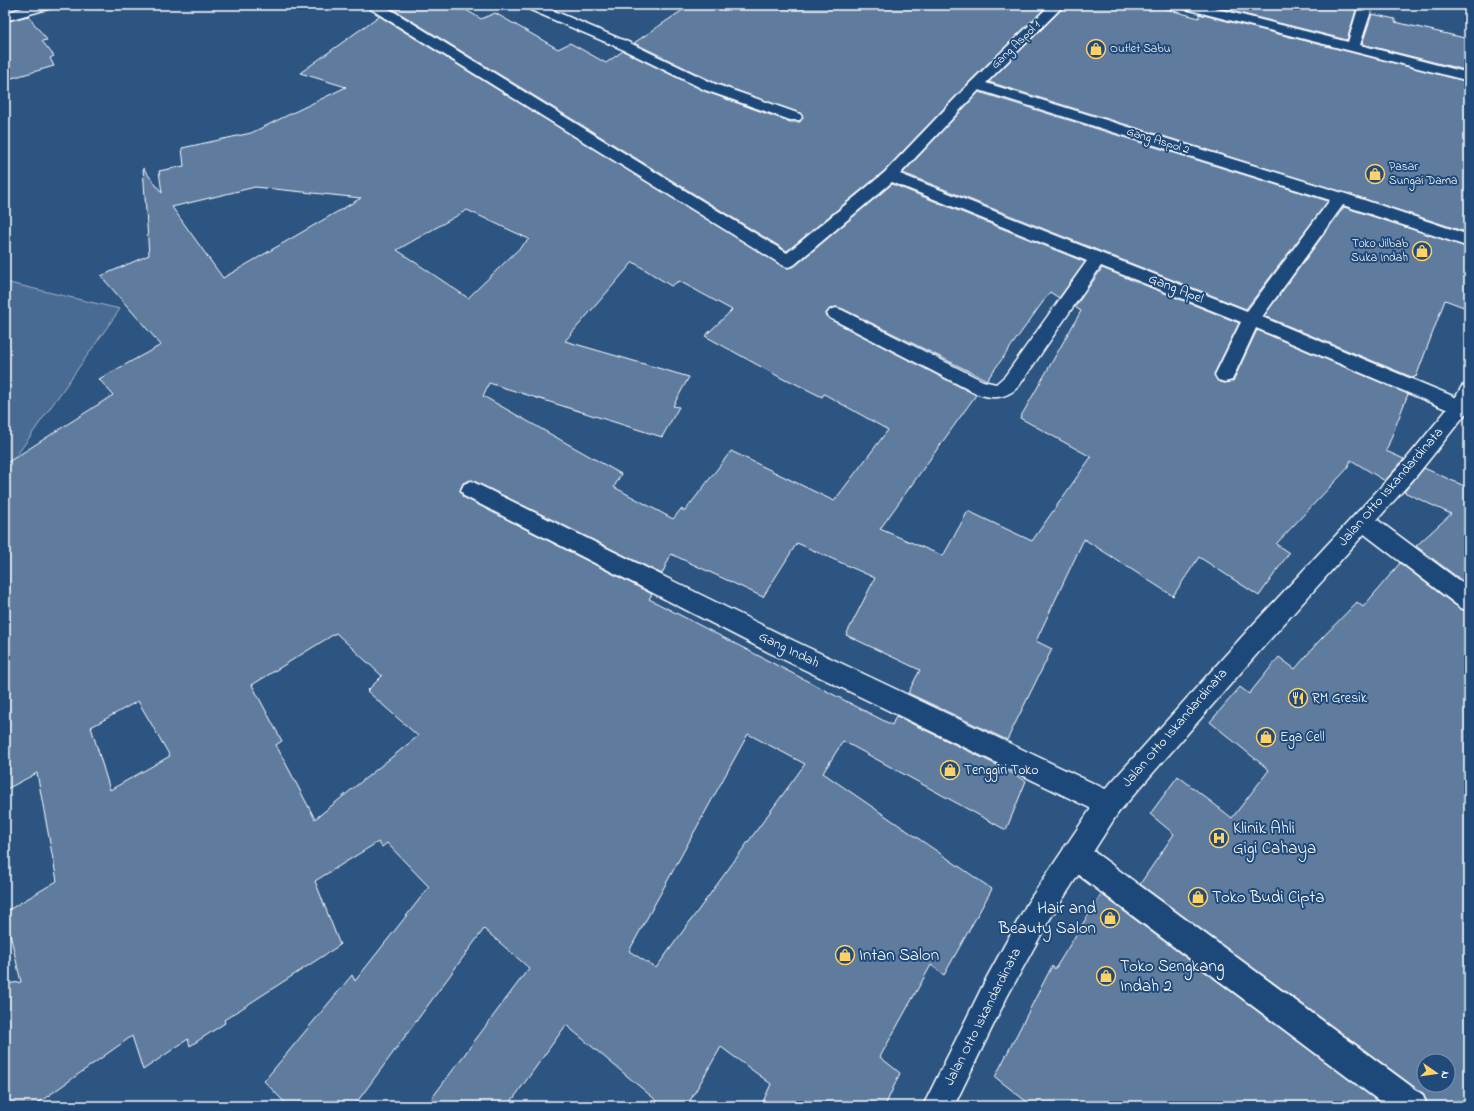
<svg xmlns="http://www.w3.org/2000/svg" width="1474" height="1111" viewBox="0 0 1474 1111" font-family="'Indie Flower',sans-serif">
	<rect width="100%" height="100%" fill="#2c5582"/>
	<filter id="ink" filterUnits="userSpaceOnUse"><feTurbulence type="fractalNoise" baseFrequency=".025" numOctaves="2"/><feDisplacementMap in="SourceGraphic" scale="8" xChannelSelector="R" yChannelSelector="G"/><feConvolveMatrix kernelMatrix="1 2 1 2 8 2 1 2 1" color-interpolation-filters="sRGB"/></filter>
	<g filter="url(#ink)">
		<path fill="#486b92" stroke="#a4b5c8" d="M5 282 120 309 5 472Z"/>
		<path fill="#5e7c9f" stroke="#fff" fill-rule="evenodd" d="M395 5H458L481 19 495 13 558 49 570 43 606 63 623 51 704 91 790 122H800L803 116 800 113 716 83 634 43 690 5H1048L970 81 883 172 787 251 391 8Z
			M1066 5H1152L1199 18V14L1469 82V233L1346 193 989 82Z
			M1208 5H1334L1356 10 1347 40Z
			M1372 14 1395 19V22L1469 39V71L1362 44Z
			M28 16 47 40 42 41 54 56 50 58 54 66 5 80V22Z
			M379 16 782 266 788 268 795 266 892 184 1085 262 1059 298 1050 292 987 380 843 309 836 307 830 309 826 313 829 319 976 395 880 529 943 556 968 511 1032 541 1091 457 1020 418 1081 311 1075 307 1102 268 1239 323 1214 374 1218 381 1225 383 1233 381 1257 330 1408 394 1386 451 1404 459 1385 481 1351 460 1347 469 1276 544 1289 553 1259 596 1199 557 1173 596 1084 539 1036 641 1052 649 1007 740 908 693 920 670 846 635 875 578 797 543 763 597 671 554 662 574 472 480 463 483 460 491 463 497 652 594 649 599 892 725 896 716 995 764 1026 781 1006 830 843 741 823 773 992 889 944 975 931 965 880 1057 900 1073 885 1106H761L771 1084 721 1047 687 1106H663L566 1025 508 1106H426L529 968 484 929 354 1106H288L264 1081 352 975 355 981 429 887 387 843 382 847 378 842 315 881 340 945 224 1020 225 1023 190 1046 188 1039 143 1070 132 1036 34 1106H5V984L21 982 5 912 57 881 37 773 5 790V464L113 395 99 379 161 345 101 276 149 255 143 168 162 193 159 171 184 166 182 148 251 133 346 87 300 73ZM255 187 361 198 223 278 172 207ZM467 210 529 239 468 298 397 250ZM633 262 671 286 679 281 732 310 705 336 785 380 786 379 822 397 824 394 888 430 834 501 731 451 685 511 681 509 673 519 614 487 621 474 483 396 489 383 662 437 679 407 673 406 689 377 565 341ZM336 633 382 676 367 691 418 736 315 819 276 745 282 741 252 685ZM138 701 170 756 110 790 91 727ZM748 734 805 764 656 968 629 951Z
			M979 92 1328 201 1246 309 903 173Z
			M1344 207 1469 248V309L1445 300 1416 377 1415 376 1414 378 1264 316Z
			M1424 468 1469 488V586L1416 546 1451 514 1404 492Z
			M1400 563 1460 609 1469 612V1106H1428L1424 1094 1140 884 1174 834 1150 814 1178 776 1232 818 1269 770 1210 722 1240 687 1249 694 1279 657 1295 669 1318 642 1357 602 1363 607ZM1424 1061H1448V1085H1424Z
			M1101 894 1384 1106H1032L995 1077 1052 966 1055 969Z"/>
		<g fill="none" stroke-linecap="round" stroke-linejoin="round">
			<defs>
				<path id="lane" d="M524 5H540L630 43 715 84 800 114 802 117 800 120H790L705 90 622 49 526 8Z"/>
				<path id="street" d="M32 5H53L51 8 5 21V13Z
					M367 5H383L787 253 884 173 971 82 1050 5H1064L986 83 1346 194 1469 235V247L1343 205 1262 317 1467 402 1469 408 1467 412 1460 414 1453 412 1256 328 1232 380 1225 382 1218 380 1215 375 1241 322 1101 266 1019 386C1005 400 992 399 975 393L830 318 827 314 830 310 836 308 842 310 983 381 996 384 1005 376 1087 261 892 182 794 265 788 267 782 265 369 8ZM979 90 1330 200 1247 311 900 174Z
					M1180 5H1202L1348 42 1359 5H1373L1360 45 1469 73V81L1182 8Z
					M471 481 786 637 1118 795 1122 804 1118 813 1109 817 1100 813 770 653 464 496 461 490 464 484Z
					M1363 512 1371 515 1469 588V611L1461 608 1355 527 1352 521 1355 515Z
					M1075 842 1085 845 1423 1095 1427 1106H1386L1065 865 1062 855 1065 845Z"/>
				<path id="secondary" d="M1469 384V409L1467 412 1417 475 1264 646 1118 813 1048 922 1007 997 954 1106H923L987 977 1028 902 1100 795 1248 630 1403 463 1453 402 1462 386Z"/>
			</defs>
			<use href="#lane" stroke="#fff" stroke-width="3"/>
			<use href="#street" stroke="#fff" stroke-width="3"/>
			<use href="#secondary" stroke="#fff" stroke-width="3"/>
			<use href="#lane" fill="#1f4a7a" fill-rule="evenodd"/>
			<use href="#street" fill="#1f4a7a" fill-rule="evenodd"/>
			<use href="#secondary" fill="#1f4a7a" fill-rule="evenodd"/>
		</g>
	</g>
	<defs>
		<symbol id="shop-ring" viewBox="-11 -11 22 22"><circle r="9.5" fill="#1f4a7a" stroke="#ffd166" stroke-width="1.5"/><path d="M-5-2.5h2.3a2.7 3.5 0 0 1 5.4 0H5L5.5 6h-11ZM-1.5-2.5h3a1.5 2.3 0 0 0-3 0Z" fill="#ffd166"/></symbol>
		<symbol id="restaurant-ring" viewBox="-11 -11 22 22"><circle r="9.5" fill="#1f4a7a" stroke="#ffd166" stroke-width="1.5"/><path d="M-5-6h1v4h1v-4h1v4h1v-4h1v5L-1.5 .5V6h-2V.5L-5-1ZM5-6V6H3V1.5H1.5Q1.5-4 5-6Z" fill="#ffd166"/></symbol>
		<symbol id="hospital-ring" viewBox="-11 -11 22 22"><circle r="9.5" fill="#1f4a7a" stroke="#ffd166" stroke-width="1.5"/><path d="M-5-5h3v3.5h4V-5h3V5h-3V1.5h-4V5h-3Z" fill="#ffd166"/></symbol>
	</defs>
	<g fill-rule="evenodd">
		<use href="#shop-ring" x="1085" y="38" width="22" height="22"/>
		<use href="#shop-ring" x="1364" y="163" width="22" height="22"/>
		<use href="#shop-ring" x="1411" y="240" width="22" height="22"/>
		<use href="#restaurant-ring" x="1287" y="687" width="22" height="22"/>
		<use href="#shop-ring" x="1255" y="726" width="22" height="22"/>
		<use href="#shop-ring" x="939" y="759" width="22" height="22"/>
		<use href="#hospital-ring" x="1208" y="827" width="22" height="22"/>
		<use href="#shop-ring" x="1187" y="886" width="22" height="22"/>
		<use href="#shop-ring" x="1099" y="907" width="22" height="22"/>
		<use href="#shop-ring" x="834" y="944" width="22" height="22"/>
		<use href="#shop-ring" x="1095" y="965" width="22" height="22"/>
	</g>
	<g text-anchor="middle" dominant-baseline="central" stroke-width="4" stroke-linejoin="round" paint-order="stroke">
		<g font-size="12" fill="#fff" stroke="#1f4a7a">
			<text transform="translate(1016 45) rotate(-44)">Gang Aspol 1</text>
			<text transform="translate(1158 141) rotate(17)">Gang Aspol 2</text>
		</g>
		<g font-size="12" fill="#fff" stroke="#1f4a7a" text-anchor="start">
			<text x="1110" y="49">Outlet Sabu</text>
			<text x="1389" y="167">Pasar<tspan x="1389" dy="14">Sungai Dama</tspan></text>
			<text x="1408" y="244" text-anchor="end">Toko Jilbab<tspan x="1408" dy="14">Suka Indah</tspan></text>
		</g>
		<g font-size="14" fill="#fff" stroke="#1f4a7a">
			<text transform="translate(1176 289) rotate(22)">Gang Apel</text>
			<text transform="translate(1391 487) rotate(-49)">Jalan Otto Iskandardinata</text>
			<text transform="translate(789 650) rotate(26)">Gang Indah</text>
			<text transform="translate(1175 728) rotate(-49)">Jalan Otto Iskandardinata</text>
			<text transform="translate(983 1017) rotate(-63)">Jalan Otto Iskandardinata</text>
		</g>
		<g font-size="14" fill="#fff" stroke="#1f4a7a" text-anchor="start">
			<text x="1312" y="698">RM Gresik</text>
			<text x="1280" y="737">Ega Cell</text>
			<text x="964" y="770">Tenggiri Toko</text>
		</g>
		<g font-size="17" fill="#fff" stroke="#1f4a7a" text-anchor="start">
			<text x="1233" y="828">Klinik Ahli<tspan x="1233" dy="20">Gigi Cahaya</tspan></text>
			<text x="1212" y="897">Toko Budi Cipta</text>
			<text x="1096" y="908" text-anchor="end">Hair and<tspan x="1096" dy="20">Beauty Salon</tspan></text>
			<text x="859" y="955">Intan Salon</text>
			<text x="1120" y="966">Toko Sengkang<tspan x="1120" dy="20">Indah 2</tspan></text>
		</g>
	</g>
	<rect width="1474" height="1111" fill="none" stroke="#1f4a7a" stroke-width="20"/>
	<rect x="10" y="10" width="1454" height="1091" fill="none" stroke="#fff" stroke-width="1.5" filter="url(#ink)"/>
	<g transform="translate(1436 1073) rotate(103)"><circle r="19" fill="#1f4a7a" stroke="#7992af"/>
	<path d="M0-3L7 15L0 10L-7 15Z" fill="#ffd166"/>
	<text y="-6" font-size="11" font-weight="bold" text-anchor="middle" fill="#ffffff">N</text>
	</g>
</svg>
